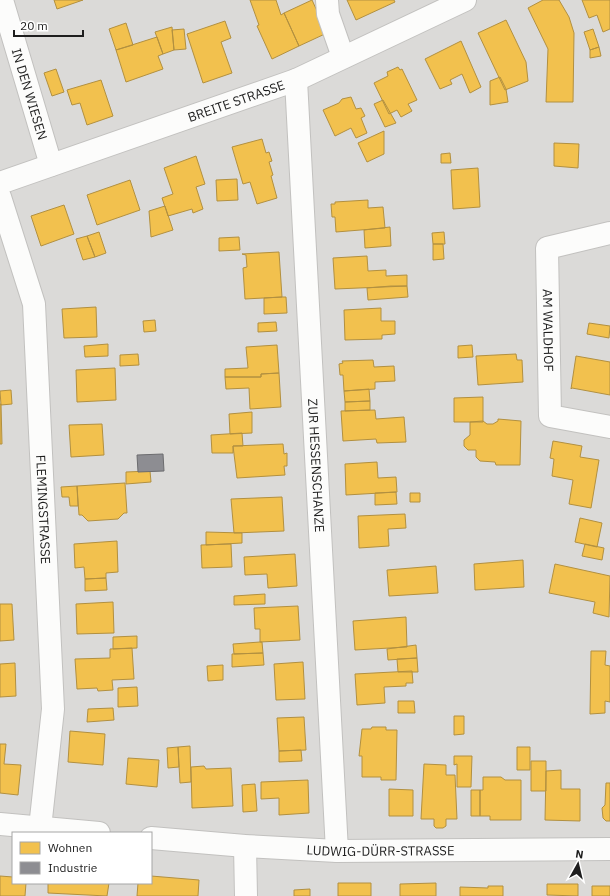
<svg xmlns="http://www.w3.org/2000/svg" width="610" height="896" viewBox="0 0 610 896" font-family="'IBM Plex Sans',sans-serif">
	<rect width="100%" height="100%" fill="#eceae7"/>
	<path fill="#dbdad8" fill-rule="evenodd" d="M0 0H610V896H0ZM13 833H151V883H13Z"/>
	<path fill="#f2c14e" stroke="#b29040" d="M54 0H83L57 9Z
		M250 0H276L281 15 284 13 299 46 272 59 257 26 259 25Z
		M312 0 327 33 299 46 284 13Z
		M347 0H394L395 2 356 20Z
		M543 0H559L569 17 574 33 573 102H546L548 49 528 8Z
		M582 0H610V29L603 32 597 15 589 18Z
		M506 20 526 62 528 81 505 90 478 33Z
		M225 21 231 38 221 42 232 73 203 83 187 34Z
		M126 23 133 45 116 50 109 29Z
		M172 27 174 50 163 54 155 32Z
		M184 29 186 49 174 50 172 30Z
		M593 29 599 47 590 50 584 32Z
		M157 37 163 54 158 56 163 69 126 82 116 50Z
		M461 41 481 87 470 93 462 74 450 80 452 84 440 89 425 59Z
		M599 47 601 56 590 58V50Z
		M398 67 400 70 402 69 417 100 408 104 412 111 401 117 397 110 389 114 374 83 388 76 387 72Z
		M56 69 64 92 52 96 44 73Z
		M500 77 506 89 508 102 490 105V81Z
		M101 80 113 116 87 125 80 103 72 105 67 90Z
		M351 97 356 109 361 108 365 116 361 118 367 133 356 138 351 128 335 136 323 110 339 103 342 99Z
		M383 100 396 123 385 127 374 104Z
		M384 131V154L367 162 358 143Z
		M262 139 266 153 269 152 272 161 269 162 273 175 271 176 277 198 257 204 250 182 243 184 232 147Z
		M554 143 579 144 578 168 554 166Z
		M450 153 451 163H441V154Z
		M196 156 205 184 196 187 203 209 193 213 192 209 168 216 162 198 173 194 164 168Z
		M478 168 480 207 453 209 451 170Z
		M237 179 238 200 217 201 216 180Z
		M130 180 140 210 97 225 87 195Z
		M368 200V208L383 207 385 228 336 232 335 217H332L331 204H335V202Z
		M64 205 74 234 41 246 31 216Z
		M165 206 173 230 151 237 149 211Z
		M390 227 391 246 365 248 364 230Z
		M99 232 106 253 95 257 87 236Z
		M444 232 445 244H433L432 233Z
		M87 236 95 257 83 260 76 239Z
		M239 237 240 250 219 251V238Z
		M433 244H443L444 259 433 260Z
		M279 252 282 297 245 299 243 268 247 267 246 255 242 254Z
		M367 256 368 271 386 270V276L407 275V286L335 289 333 258Z
		M391 286H407L408 297 368 300 367 288Z
		M282 297H286L287 313 264 314V298Z
		M96 307 97 337 64 338 62 309Z
		M381 308V321H395V334L382 335V339L345 340 344 310Z
		M155 320 156 331 144 332 143 321Z
		M276 322 277 331 258 332V323Z
		M589 323 610 326 609 338 587 334Z
		M108 344V356L85 357 84 346Z
		M277 345 279 373 261 374V377H225V369L248 368 246 347Z
		M472 345 473 357 458 358V346Z
		M138 354 139 365 120 366V355Z
		M516 354 517 360H522L523 382 478 385 476 356Z
		M576 356 610 362V395L572 388 571 389Z
		M373 360 374 367 394 366 395 381 375 382V389L344 391 343 375H340L339 364 343 363 342 361Z
		M115 368 116 400 77 402 76 370Z
		M279 373 281 407 250 409 249 388 226 389 225 377H261V374Z
		M369 389 370 401 345 402 344 391Z
		M11 390 12 404 1 405 0 391Z
		M483 397V422H454V398Z
		M370 401V410L345 411V402Z
		M1 404 2 444H0V404Z
		M375 410 376 419 404 417 406 442 377 443 376 439 343 441 341 411Z
		M252 412V433L230 434 229 414Z
		M498 419 521 421 520 465H496L495 462 480 461 476 457V450H468L464 446V440L470 435V422L483 421 487 424H493L498 421Z
		M102 424 104 455 71 457 69 425Z
		M242 433 243 446H233V453H212L211 435Z
		M553 441 582 446 580 457 599 460 591 508 569 504 573 480 552 476 554 459 550 458Z
		M283 444 284 454 287 453V466H284L285 475 237 478 233 446Z
		M377 462 378 478 396 477 397 492 346 495 345 464Z
		M150 471 151 482 126 484V472Z
		M125 483 127 513H124L118 519 88 521 82 515H79L77 486Z
		M77 486 78 506H70L69 497H62L61 487Z
		M396 492 397 504 375 505V493Z
		M410 493H420V502H410Z
		M282 497 284 531 234 533 231 499Z
		M405 514 406 528 388 529 389 546 359 548 358 516Z
		M580 518 602 523 597 547 575 542Z
		M206 532 242 533V543L206 545Z
		M117 541 118 572 106 573V578L85 579 84 567 75 568 74 544Z
		M231 544 232 567 202 568 201 545Z
		M585 544 604 548 602 560 582 556Z
		M295 554 297 586 268 588 267 574 245 575 244 557Z
		M523 560 524 587 475 590 474 564Z
		M555 564 610 576 609 617 593 613 595 602 549 593Z
		M436 566 438 593 389 596 387 570Z
		M106 578 107 590 85 591V579Z
		M265 594V604L234 605V596Z
		M113 602 114 633 77 634 76 604Z
		M0 604H12L14 640 0 641Z
		M298 606 300 640 260 642V629H255L254 608Z
		M406 617 407 647 355 650 353 621Z
		M137 636V648L113 649V637Z
		M260 642H262L263 653 234 654 233 644Z
		M416 645 417 658 388 660 387 649Z
		M132 648 134 679 112 680 113 690 98 691 97 688 77 689 75 659 110 658V649Z
		M591 651H606L605 665 610 666V702L605 701V713L590 714Z
		M263 653 264 665 232 667V654Z
		M417 658 418 672H398L397 659Z
		M303 662 305 699 276 700 274 664Z
		M15 663 16 696 0 697V664Z
		M223 665V680L208 681 207 666Z
		M412 671 413 683H406V686L384 687 385 703 357 705 355 674Z
		M137 687 138 706 118 707V688Z
		M398 701H414L415 713H398Z
		M113 708 114 720 87 722 88 709Z
		M454 716H464V734L454 735Z
		M304 717 306 750 279 751 277 718Z
		M372 727H386V730H397L396 780H381V777H362V756H359L362 729H371Z
		M70 731 105 734 103 765 68 762Z
		M0 744H6L4 764 21 765 18 795 0 793Z
		M190 746 191 782 180 783 178 747Z
		M178 747 179 767 168 768 167 748Z
		M517 747H530V770H517Z
		M301 750 302 761 279 762V751Z
		M454 756H472L471 787H457V764L454 765Z
		M128 758 159 760 157 787 126 784Z
		M531 761H546V791H531Z
		M424 764 446 765V775H455L457 819H446V826L443 828H436L434 826V819H421Z
		M204 766 206 769 231 768 233 806 192 808 191 767Z
		M561 770V789H580V821L545 820 546 771Z
		M483 777H501L505 780H521V820H490V816H480V790H483Z
		M308 780 309 813 279 815V798L261 799V782Z
		M606 783H610V821H606L603 818 602 808 605 805Z
		M255 784 257 811 243 812 242 785Z
		M389 789 413 790V816H389Z
		M471 790H480V816H471Z
		M0 876 13 877V883H26L25 896H0Z
		M151 876 199 880 198 896H137L138 883H151Z
		M48 883H109L107 896 48 893Z
		M338 883H371V896H338Z
		M436 883V896H400V884Z
		M547 884H578V896L547 895Z
		M488 886H503V896H460V887L488 888Z
		M592 886H610V896H592Z
		M310 889V896H294V890Z"/>
	<path fill="#8d8d92" stroke="#6c6c6f" d="M163 454 164 471 138 472 137 455Z"/>
	<g fill="none" stroke-linecap="round" stroke-linejoin="round">
		<defs>
			<g id="minor">
				<path id="s1" d="M2 0 51 165"/>
				<path d="M327 0 328 14 343 57"/>
				<path id="s2" d="M296 80 337 851"/>
				<path id="s3" d="M0 183 296 80 465 0"/>
				<path id="s4" d="M0 197 34 304 53 709 40 828"/>
				<path id="s5" d="M610 233 547 248 550 416 610 427"/>
				<path d="M0 824 99 833"/>
				<path id="s6" d="M151 838 245 846 337 851 610 849"/>
				<path d="M245 846 246 896"/>
			</g>
		</defs>
		<use href="#minor" stroke="#c2c1bf" stroke-width="24"/>
		<use href="#minor" stroke="#fcfcfb" stroke-width="22"/>
	</g>
	<g text-anchor="middle" dominant-baseline="central" stroke-width="4" stroke-linejoin="round" paint-order="stroke">
		<g font-size="13" fill="#1e1e1e" stroke="#fff">
			<text stroke="none"><textPath href="#s1" startOffset="98">IN DEN WIESEN</textPath></text>
			<text stroke="none"><textPath href="#s3" startOffset="250">BREITE STRASSE</textPath></text>
			<text stroke="none"><textPath href="#s5" startOffset="147">AM WALDHOF</textPath></text>
			<text stroke="none"><textPath href="#s2" startOffset="386">ZUR HESSENSCHANZE</textPath></text>
			<text stroke="none"><textPath href="#s4" startOffset="318">FLEMINGSTRASSE</textPath></text>
			<text stroke="none"><textPath href="#s6" startOffset="230">LUDWIG-DÜRR-STRASSE</textPath></text>
		</g>
	</g>
	<rect x="12" y="832" width="140" height="52" fill="#ffffff" stroke="#a5a5a5"/>
	<rect x="20" y="842" width="20" height="12" fill="#f2c14e" stroke="#a5a5a5"/>
	<text x="48" y="852" font-size="12" fill="#1e1e1e">Wohnen</text>
	<rect x="20" y="862" width="20" height="12" fill="#8d8d92" stroke="#a5a5a5"/>
	<text x="48" y="872" font-size="12" fill="#1e1e1e">Industrie</text>
	<g transform="translate(578 864) rotate(8)" stroke="#ffffff" stroke-width="3" paint-order="stroke">
	<path d="M0-3L7 15L0 10L-7 15Z" fill="#1e1e1e"/>
	<text y="-6" font-size="11" font-weight="bold" text-anchor="middle" fill="#1e1e1e">N</text>
	</g>
	<path d="M14 30v6h69v-6" fill="none" stroke="#1e1e1e" stroke-width="2"/>
	<text x="20" y="30" font-size="12" fill="#1e1e1e" stroke="#ffffff" stroke-width="3" paint-order="stroke">20 m</text>
</svg>
